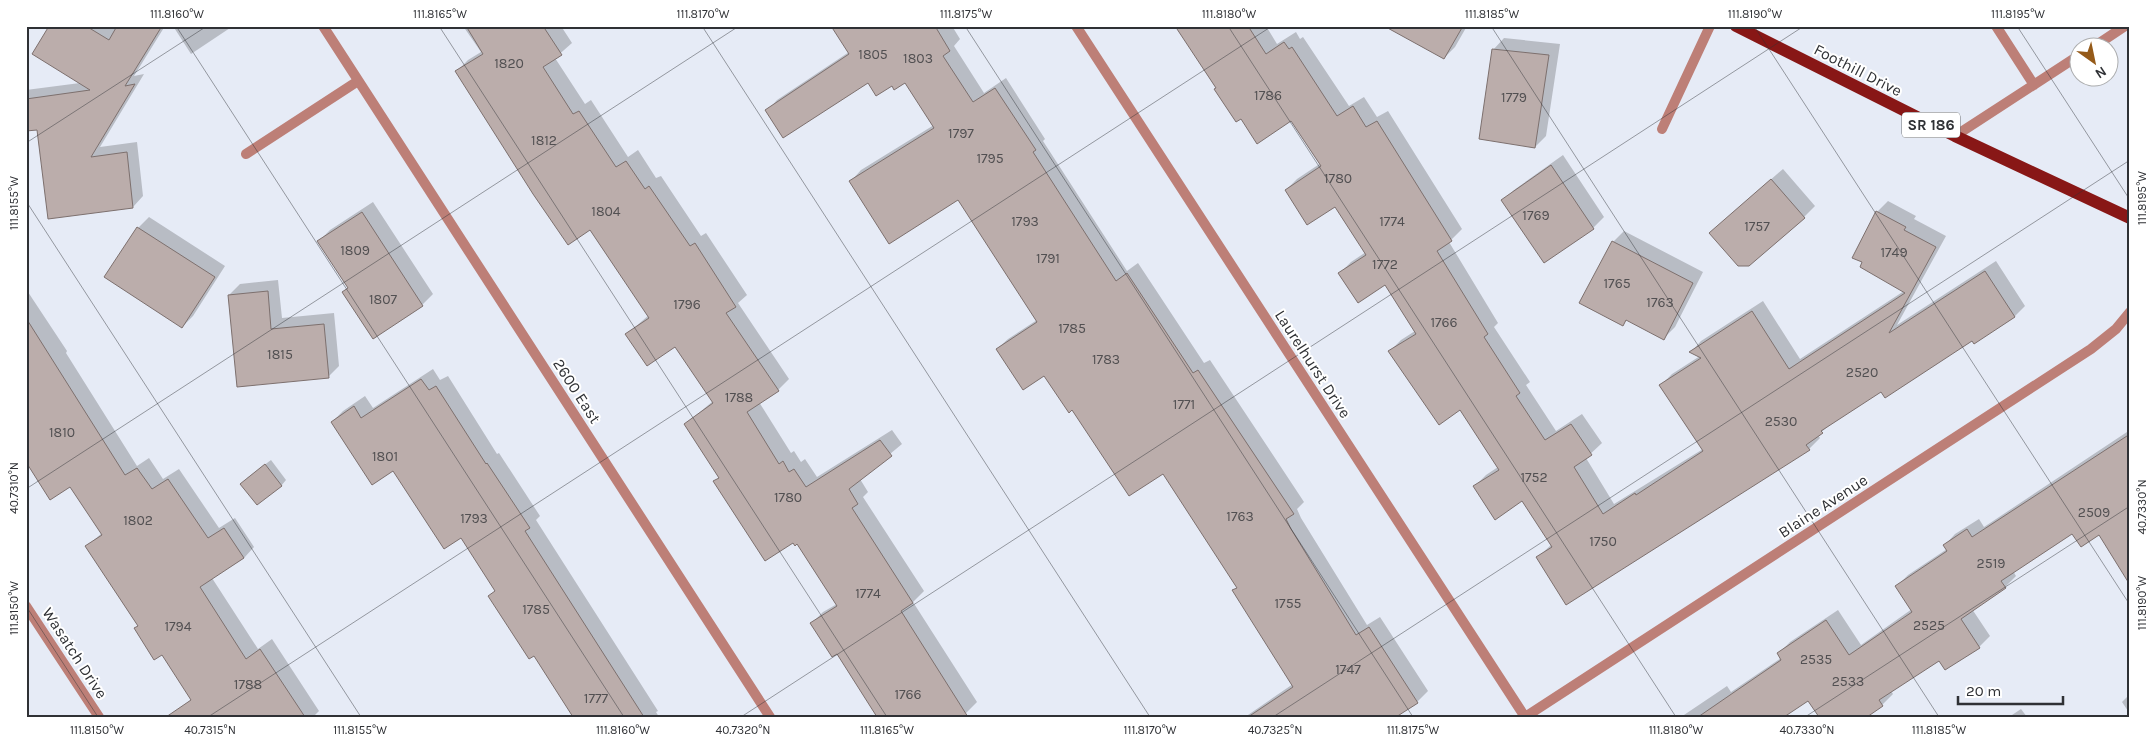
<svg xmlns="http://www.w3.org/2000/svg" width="2156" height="743" viewBox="0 0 2156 743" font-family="Karla,sans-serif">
	<rect width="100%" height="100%" fill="#e6ebf6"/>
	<path fill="#0003" d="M51 26H114L117 28 118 26H165L134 76 144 74 100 147 137 142 143 196 133 207 38 129 26 130V90L80 83Z
		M173 26H233L191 54Z
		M463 26H561L572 43 555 58 585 104 591 100 628 157 638 150 656 178 661 176 701 236 706 233 747 295 738 303 789 379 778 390 759 402 791 453 794 451 801 462 805 459 817 477 892 430 902 444 860 479 868 492 863 497 924 591 913 602 977 702 966 713 961 716 837 652 812 623 823 612 837 604 797 542 715 482 720 476 686 424 713 401 676 345 627 334 649 315 590 228 457 71 468 60 481 52Z
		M844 26H952L960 39 954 46 984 93 1006 78 1045 139 1043 141 1127 271 1138 263 1204 363 1210 360 1273 455 1304 502 1297 509 1301 518 1367 625 1380 617 1428 691 1417 702 1394 717H1245L1293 684 1234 591 1238 587 1164 472 1073 408 1045 374 997 349 1008 339 1037 320 959 198 851 181 861 170 934 125 905 81 892 84 868 82 767 111 777 100 849 52Z
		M1177 26H1266L1277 44 1296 32 1300 39 1303 37 1349 106 1364 97 1377 117 1388 111 1462 229 1449 242 1498 323 1494 327 1530 382 1526 385 1556 431 1582 414 1602 443 1586 458 1614 504 1703 449 1661 385 1672 374 1700 356 1691 352 1701 341 1763 301 1800 359 1904 291 1877 212 1888 201 1916 216 1914 219 1946 236 1897 325 1996 261 2025 306 2014 317 1882 390 1833 422 1818 435 1820 438 1809 449 1537 558 1552 544 1523 499 1475 486 1486 475 1498 467 1460 408 1390 351 1401 340 1415 331 1385 283 1340 273 1351 262 1366 252 1336 205 1286 190 1297 179 1321 163 1291 119 1241 117 1217 87Z
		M1387 26H1467L1455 47 1444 58Z
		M1504 38 1560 44 1546 136 1535 147 1493 50Z
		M1563 155 1604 217 1593 228 1503 201 1514 190Z
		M1783 169 1815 206 1804 217 1722 222Z
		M373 202 433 294 422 305 349 287 319 241 330 230Z
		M149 217 225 266 193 316 182 327 138 228Z
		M1624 231 1703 272 1675 327 1664 338 1628 319 1623 324 1613 242Z
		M278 280 282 318 334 313 339 366 328 377 229 295 240 284Z
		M26 289 67 351 66 353 137 466 149 458 163 479 179 469 219 528 235 518 254 547 244 558 212 578 258 649 272 639 319 711 315 715 317 717H192L185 706 192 698 163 653 135 628 139 625 87 546 102 533 70 485 26 460Z
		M433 369 440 380 448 376 497 454 499 453 540 516 536 520 658 711 656 712 659 717H574L535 654 490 596 496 590 461 537 394 469 332 422 343 411 365 396 373 408Z
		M2130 430V548L2099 534 2073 532 2013 571 2016 576 2005 587 1972 609 1990 636 1979 647 1940 659 1891 691 1893 694 1882 705 1809 699 1782 717H1681L1727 686 1731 692 1781 658 1779 653 1790 642 1838 610 1861 645 1912 609 1897 586 1908 575 1947 549 1944 546 1955 534 1979 519 1984 527Z
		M271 460 286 480 281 486 247 478Z
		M2130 694V714L2122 702Z
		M2021 709 2027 717H2009Z"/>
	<path fill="#bbadab" stroke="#7d706e" d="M49 26H86L109 40 117 26H162L125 86 135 84 91 157 127 152 133 208 48 219 37 130 26 131V99L90 90 32 54Z
		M466 26H543L562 55 543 67 573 114 579 111 616 167 626 161 645 189 649 186 690 246 695 243 736 307 726 313 779 391 747 412 779 464 783 461 789 472 794 469 806 487 880 440 892 456 849 489 858 504 852 508 913 603 901 611 968 717H877L837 654 832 657 810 623 837 606 797 544 795 546 793 543 765 561 713 481 719 478 684 424 713 403 675 347 647 366 625 334 649 318 590 230 568 245 533 194 455 71 483 54Z
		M831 26H935L950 51 943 56 973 102 995 88 1036 150 1033 152 1116 281 1127 273 1193 373 1198 370 1294 514 1286 519 1291 529 1356 635 1369 627 1418 703 1396 717H1248L1293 687 1232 590 1237 588 1163 474 1129 496 1072 410 1069 413 1044 376 1023 390 996 349 1037 322 958 200 889 244 849 181 934 128 905 83 894 90 892 86 876 96 868 83 783 138 765 110 849 54Z
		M1175 26H1248L1266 54 1284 42 1289 49 1292 47 1337 116 1353 106 1366 127 1377 121 1452 241 1437 251 1488 334 1484 337 1520 393 1516 396 1545 440 1571 424 1592 455 1574 467 1603 514 1635 493 1636 495 1703 451 1659 385 1701 358 1689 352 1752 311 1789 369 1905 293 1860 267 1862 262 1852 258 1876 211 1906 227 1904 230 1936 247 1889 333 1985 271 2015 317 1974 344 1972 341 1885 398 1881 392 1821 431 1823 433 1806 445 1810 450 1566 605 1536 557 1552 547 1522 501 1495 520 1473 486 1499 470 1460 410 1439 425 1388 351 1416 334 1385 285 1358 303 1338 273 1366 255 1335 207 1307 225 1285 190 1321 166 1291 121 1257 144 1241 119 1236 122 1214 89 1216 88Z
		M1384 26H1463L1444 59Z
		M1492 49 1549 55 1535 148 1479 139Z
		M1551 165 1594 229 1544 263 1501 200Z
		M1771 179 1805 218 1749 266H1738L1709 233Z
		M362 212 423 306 373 339 342 292 348 288 317 241Z
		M137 227 215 277 182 328 104 277Z
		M1612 241 1693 283 1664 340 1626 320 1623 326 1579 303Z
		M268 291 271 329 324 324 329 378 237 387 228 295Z
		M26 318 125 475 137 468 152 489 168 479 208 538 224 528 244 558 200 587 246 659 260 649 305 717H166L191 700 162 655 154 660 134 628 138 626 85 546 102 535 70 487 50 500 26 462Z
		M421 379 429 390 436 386 486 464 487 463 530 528 525 531 644 717H573L534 656 529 659 488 596 495 591 461 538 444 549 393 471 372 485 331 422 354 406 361 418Z
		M2130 434V585L2099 535 2081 547 2072 534 2001 581 2006 588 1961 619 1980 648 1945 670 1939 661 1879 700 1883 706 1867 717H1819L1808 701 1784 717H1698L1781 660 1777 653 1826 620 1849 655 1912 612 1895 586 1947 551 1943 545 1967 529 1972 537Z
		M265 464 282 486 257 505 240 484Z"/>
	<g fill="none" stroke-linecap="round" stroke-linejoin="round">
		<path stroke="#bd7f77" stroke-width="10" d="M1662 129 1710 26"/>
		<path stroke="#bd7f77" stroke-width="10" d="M323 26 770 717
			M1076 26 1525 717
			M1996 26 2034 85
			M2092 48 2125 26
			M1955 136 2078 56
			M246 154 358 81
			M26 606 99 717
			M1525 717 2091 349 2116 329 2130 312"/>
		<path stroke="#881716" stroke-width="12" d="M1736 26 1955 136 2130 218"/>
	</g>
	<path fill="none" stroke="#2f3135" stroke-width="1" stroke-opacity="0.45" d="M176 26 624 717M439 26 887 717M702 26 1150 717M965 26 1413 717M1228 26 1676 717M1491 26 1939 717M1754 26 2130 605M2017 26 2130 200M26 143 207 26M26 201 361 717M26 489 739 26M26 606 98 717M208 717 1272 26M741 717 1804 26M1273 717 2130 160M1805 717 2130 506"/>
	<g text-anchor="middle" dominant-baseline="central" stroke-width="4" stroke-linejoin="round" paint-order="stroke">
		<g font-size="14" fill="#525052">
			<text x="873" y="54">1805</text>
			<text x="918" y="58">1803</text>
			<text x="509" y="63">1820</text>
			<text x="1268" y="95">1786</text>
			<text x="1514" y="97">1779</text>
			<text x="961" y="133">1797</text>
			<text x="544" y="140">1812</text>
			<text x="990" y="158">1795</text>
			<text x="1338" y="178">1780</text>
			<text x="606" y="211">1804</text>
			<text x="1536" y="215">1769</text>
			<text x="1025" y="221">1793</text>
			<text x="1392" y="221">1774</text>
			<text x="1757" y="226">1757</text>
			<text x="355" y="250">1809</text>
			<text x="1894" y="252">1749</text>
			<text x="1048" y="258">1791</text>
			<text x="1385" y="264">1772</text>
			<text x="1617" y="283">1765</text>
			<text x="383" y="299">1807</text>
			<text x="1660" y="302">1763</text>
			<text x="687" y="304">1796</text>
			<text x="1444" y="322">1766</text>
			<text x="1072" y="328">1785</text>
			<text x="280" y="354">1815</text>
			<text x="1106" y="359">1783</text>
			<text x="1862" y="372">2520</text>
			<text x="739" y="397">1788</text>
			<text x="1184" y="404">1771</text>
			<text x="1781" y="421">2530</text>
			<text x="62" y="432">1810</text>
			<text x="385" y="456">1801</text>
			<text x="1534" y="477">1752</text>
			<text x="788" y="497">1780</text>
			<text x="2094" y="512">2509</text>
			<text x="1240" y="516">1763</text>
			<text x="474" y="518">1793</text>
			<text x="138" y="520">1802</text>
			<text x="1603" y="541">1750</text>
			<text x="1991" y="563">2519</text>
			<text x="868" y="593">1774</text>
			<text x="1288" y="603">1755</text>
			<text x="536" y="609">1785</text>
			<text x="1929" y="625">2525</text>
			<text x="178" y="626">1794</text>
			<text x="1816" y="659">2535</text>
			<text x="1348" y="669">1747</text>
			<text x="1848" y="681">2533</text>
			<text x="248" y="684">1788</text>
			<text x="908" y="694">1766</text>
			<text x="596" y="698">1777</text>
		</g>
		<rect fill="#fff" stroke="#6d6f72" stroke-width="1" x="1902" y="112.5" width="58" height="25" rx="4"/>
		<g font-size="15" font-weight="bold" fill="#2f3135">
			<text x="1931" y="125">SR 186</text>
		</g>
		<g font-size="16" fill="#2f3135" stroke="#fff">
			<text transform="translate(1858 70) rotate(27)">Foothill Drive</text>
			<text transform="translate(1313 364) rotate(57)">Laurelhurst Drive</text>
			<text transform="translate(577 391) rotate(57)">2600 East</text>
			<text transform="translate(1823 506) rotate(-33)">Blaine Avenue</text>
			<text transform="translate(75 653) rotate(57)">Wasatch Drive</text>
		</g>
	</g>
	<rect width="2156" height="743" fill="none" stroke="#ffffff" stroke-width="55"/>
	<g transform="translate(2094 62) rotate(147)"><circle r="24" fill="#ffffff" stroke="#acadae"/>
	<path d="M0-4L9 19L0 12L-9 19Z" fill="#955a19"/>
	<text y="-8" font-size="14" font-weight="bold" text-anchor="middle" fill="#2f3135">N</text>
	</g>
	<path d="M1958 696v8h105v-8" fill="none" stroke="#2f3135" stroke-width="2.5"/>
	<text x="1966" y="696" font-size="15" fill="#2f3135" stroke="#ffffff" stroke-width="4" paint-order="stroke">20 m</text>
	<rect x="28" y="28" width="2100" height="688" fill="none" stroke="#2f3135" stroke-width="2"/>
	<g font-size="12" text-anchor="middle" fill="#2f3135">
		<text x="177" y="18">111.8160°W</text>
		<text x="440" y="18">111.8165°W</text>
		<text x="703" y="18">111.8170°W</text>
		<text x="966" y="18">111.8175°W</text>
		<text x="1229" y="18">111.8180°W</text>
		<text x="1492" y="18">111.8185°W</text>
		<text x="1755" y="18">111.8190°W</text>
		<text x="2018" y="18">111.8195°W</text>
		<text transform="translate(2142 198) rotate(-90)" y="4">111.8195°W</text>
		<text transform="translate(14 203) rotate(-90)" y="4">111.8155°W</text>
		<text transform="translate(14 488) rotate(-90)" y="4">40.7310°N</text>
		<text transform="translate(2142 507) rotate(-90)" y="4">40.7330°N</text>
		<text transform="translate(2142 603) rotate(-90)" y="4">111.8190°W</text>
		<text transform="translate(14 608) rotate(-90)" y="4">111.8150°W</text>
		<text x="97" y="734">111.8150°W</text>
		<text x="210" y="734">40.7315°N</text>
		<text x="360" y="734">111.8155°W</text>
		<text x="623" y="734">111.8160°W</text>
		<text x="743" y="734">40.7320°N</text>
		<text x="887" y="734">111.8165°W</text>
		<text x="1150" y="734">111.8170°W</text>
		<text x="1275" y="734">40.7325°N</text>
		<text x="1413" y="734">111.8175°W</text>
		<text x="1676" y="734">111.8180°W</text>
		<text x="1807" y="734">40.7330°N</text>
		<text x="1939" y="734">111.8185°W</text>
	</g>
</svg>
